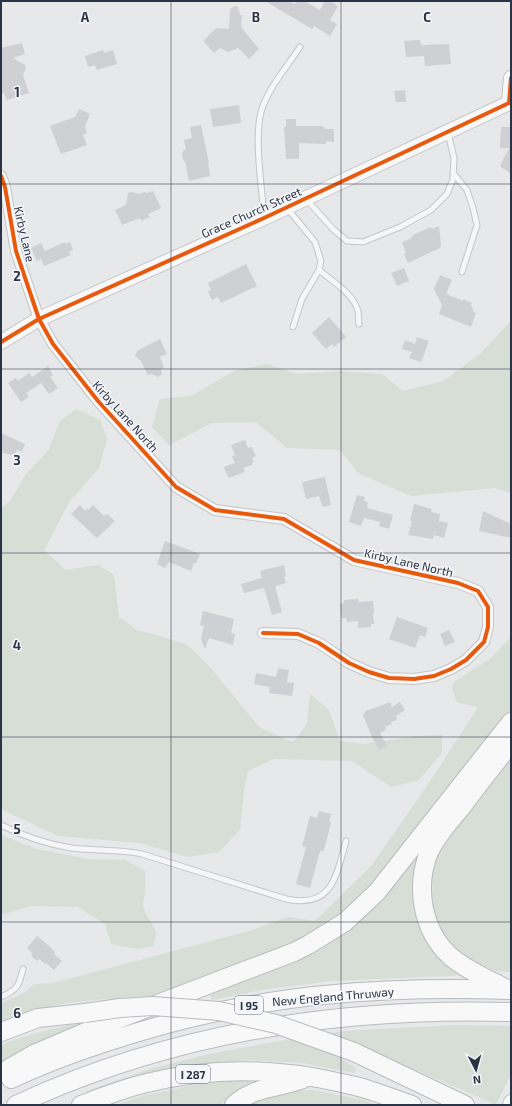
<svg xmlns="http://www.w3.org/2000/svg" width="512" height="1106" viewBox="0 0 512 1106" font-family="'Exo 2',sans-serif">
	<rect width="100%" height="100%" fill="#e6e8ea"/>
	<path fill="#d6ded6" d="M511 321V493L495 488 411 496 358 473 340 450 287 448 256 422 212 423 169 445 152 427 160 399 191 396 236 370 267 364 296 374 341 371 382 374 403 391 443 381 480 354Z
		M76 409 100 420 107 439 99 468 70 501 44 550 66 570 98 565 114 575 119 617 138 631 146 632 188 645 208 665 260 728 293 742 307 724 310 694 329 710 340 741 364 744 416 736 442 735V753L419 780 391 787 352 761 274 759 248 771 244 790 240 830 219 852 187 857 140 843 58 836 1 809V508L10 501 26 474 48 451 60 421Z
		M511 637V712L374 884 335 919 305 937 156 996 128 997 66 1003 37 1010 1 1022V1003L22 994 35 984 53 983 249 931 288 917 315 921 371 866 427 786 478 707 460 703 456 701 452 686 454 682 491 658Z
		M511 758V972L496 971 472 961 452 948 438 930 431 907 429 877 441 848Z
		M1 835 37 849 88 859 125 860 145 871V893L143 904 145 912 156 931 154 946 138 949 111 944 105 924 78 907 31 906 1 915Z
		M433 835 414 896 467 975 332 981 268 989 212 1000 209 990 315 951Z
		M95 1021 1 1064V1046L5 1043C35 1033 64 1024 95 1021Z
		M454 1025 511 1026V1074L496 1105C447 1082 396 1063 347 1040L338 1057 356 1068 355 1073 302 1063 249 1060 200 1065 88 1093 86 1091 150 1069 205 1055 284 1040 344 1031Z
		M250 1079 251 1082 221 1105H116L142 1096 204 1083Z
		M313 1090 364 1100 376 1105H243L273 1092Z"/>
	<path fill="#ced0d3" d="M265 1H289L295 4 297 1H304L320 10 325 1H330L338 6 330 20 337 24 330 36 314 26 312 29Z
		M235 6 238 7 240 15H242L241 27 259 49 249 59 238 48 228 52 220 48 214 53 203 41 216 28 229 29 230 9Z
		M420 40 421 45 449 44 451 64 425 66 424 56 406 57 404 41Z
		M22 43 25 54 13 58 25 65 26 68 23 75 29 93 7 100 4 93 1 94V48Z
		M103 50 104 53 113 50 117 64 97 70 95 65 88 67 85 56Z
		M405 90 406 102H396L394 91Z
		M239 105 241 123 213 127 210 109Z
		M79 109 90 114 85 127 87 133 83 135 87 145 61 154 50 126 75 117Z
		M286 119H296V126H322L326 129H334V142L326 141V144L299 143V159H286L284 127H286Z
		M201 125 209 163H208L210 176 189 181 185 161 183 160 182 154 184 150H186L184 140 192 138 190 127Z
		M501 127H511V174L500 166 509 148H500Z
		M153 191 161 208 148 214 150 217 141 221 140 218 122 225 115 210 126 205 128 193 131 192 140 194 144 192 147 193Z
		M439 226 441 246 440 248 408 263 404 254 406 253 402 242 412 238 411 237 415 234 431 227 432 229Z
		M65 242 66 244 70 242 73 250 69 252 71 255 44 266 41 259 37 261 31 248 41 243 45 251Z
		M246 264 257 286 221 303 218 297 212 300 208 292 211 290 208 283Z
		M404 268 409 281 397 286 391 273Z
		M440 275 452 280 446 294 463 301V299L472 303 471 305 474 312 476 313 471 327 439 314 442 305 434 289Z
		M329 317 346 337 334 347 332 344 326 349 312 333Z
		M417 337 429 341 421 362 409 358 412 352 402 349 405 340 415 344Z
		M160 339 167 354 160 357 164 367 161 369 162 374 158 377 151 374 148 375 141 361 135 356 137 351Z
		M48 366 53 375 50 377 58 388 49 394 41 383 26 393 29 397 21 402 8 383 16 378 18 381 29 373 32 377Z
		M1 433 25 444 22 452 17 450 14 456 1 452Z
		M245 440 248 448 252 447 256 456 252 458 254 462 252 463V465L243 468 245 472 229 478 224 468V467L235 463 232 456 235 455 231 445Z
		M325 477 331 505 323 507 319 496 306 499 302 482Z
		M357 495 365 497 364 501 368 502 367 508 393 515 389 529 379 526 380 522 364 518 361 526 349 522Z
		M414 504 432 509 431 512 440 514 439 521 448 523 444 538 434 535 433 539 408 535 412 521H410Z
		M80 505 85 511 87 508 88 510 93 505 104 516 107 514 115 521 97 538 71 514Z
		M483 511 511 524V538L479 531Z
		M165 541 200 554 196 564 194 563 191 571 169 562 165 568 157 564Z
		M284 565 286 576 284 577 286 583 275 586 282 612 272 615 264 588 244 593 241 584 262 578 260 571Z
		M358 599 359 602 373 601 374 614H373L374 624H371V627L358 628V621L347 622 346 618H341L340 604 344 603V600Z
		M203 611 234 619 231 633 235 634 233 645 209 638 205 649 201 639 204 626 200 625Z
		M397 617 428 628 425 637 420 635 415 648 389 639Z
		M449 630 455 642 445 646 440 634Z
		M278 668 289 670 287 682 294 683 292 696 269 693 270 687 254 684 256 673 276 677Z
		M390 702 392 707 400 702 405 710 396 716 397 720 391 722 392 724 385 727 386 730 380 733 387 746 379 750 372 737 363 715 366 711Z
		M319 811 331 814 329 822H331L326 843 323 852 320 851 310 888 296 884 306 847 302 846 310 816 317 818Z
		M37 936 49 946 55 952 54 954 62 961 54 970 46 963 45 964 39 959 37 961 31 956 33 954 27 948Z"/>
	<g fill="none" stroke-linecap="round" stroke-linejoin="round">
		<defs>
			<path id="lane" d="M453 173 467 190 473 208 477 225 462 272
				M307 200 333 229 347 241 363 242 400 227 431 210 447 194 453 179 454 158 448 133
				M287 208 315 242 321 261 319 270 302 299 293 327
				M264 217C262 188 254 139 261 112 268 88 287 67 300 47
				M319 270C332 281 353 293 358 311 359 315 358 320 359 324
				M1 825C23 836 47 844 71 848 95 851 118 849 142 854L286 899C332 909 336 877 346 841
				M1 997C17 990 19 986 23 969"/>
			<path id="street" d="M1 176 5 187 16 251 39 319 53 344 98 401 176 487 215 510 284 519 354 560 458 583 478 591 488 607V627L484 642 466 660 451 669 434 676 414 679 389 678 369 672 349 663 319 643 298 634 263 633"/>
			<path id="secondary" d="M509 103 511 78
				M1 342 39 319 264 218 511 102
				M510 1105 511 1102"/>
			<path id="highway" d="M505 988C486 978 466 970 450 956 422 930 415 887 429 852 437 836 449 822 461 808 477 786 494 765 511 743
				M1 1032 38 1018 85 1013
				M354 1052 465 1105
				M1 1073 34 1054 100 1026 294 952 308 945 345 922 377 892 511 722
				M11 1079C62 1055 115 1038 170 1023 221 1010 272 1000 324 995 386 989 449 988 511 990
				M16 1105C170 1033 341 1007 511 1012
				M81 1105C103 1097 124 1088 147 1083 209 1067 274 1068 337 1082 346 1084 357 1086 366 1089 382 1094 397 1100 412 1105
				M234 1105C256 1085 278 1089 303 1079"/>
		</defs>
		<use href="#lane" stroke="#c4c6c8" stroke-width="7"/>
		<use href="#street" stroke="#c4c6c8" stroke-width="12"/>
		<use href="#secondary" stroke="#c4c6c8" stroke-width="16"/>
		<use href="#highway" stroke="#b8bbbf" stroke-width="20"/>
		<use href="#lane" stroke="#f5f6f7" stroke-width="5"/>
		<use href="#street" stroke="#f5f6f7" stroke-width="10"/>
		<use href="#secondary" stroke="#f8f8f8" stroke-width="14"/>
		<use href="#highway" stroke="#f8f8f8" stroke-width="18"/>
		<defs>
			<path id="highway-bridge" d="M85 1013 120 1008 153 1006 219 1011 276 1024 354 1052"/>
		</defs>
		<use href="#highway-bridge" stroke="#b8bbbf" stroke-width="20" stroke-linecap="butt"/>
		<use href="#highway-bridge" stroke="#f8f8f8" stroke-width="18"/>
		<defs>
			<path id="cycleway" d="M1 176 5 187 16 251 39 319 53 344 98 401 176 487 215 510 284 519 354 560 458 583 478 591 488 607V627L484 642 466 660 451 669 434 676 414 679 389 678 369 672 349 663 319 643 298 634 263 633
				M1 342 39 319 264 218 509 103 511 78"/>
		</defs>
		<use href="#cycleway" stroke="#f4f6f9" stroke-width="6"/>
		<use href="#cycleway" stroke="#e8590c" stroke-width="4"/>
	</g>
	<path fill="none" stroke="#2b3445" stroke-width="1" stroke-opacity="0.55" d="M171 1V1105M341 1V1105M1 184H511M1 369H511M1 553H511M1 737H511M1 922H511"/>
	<g text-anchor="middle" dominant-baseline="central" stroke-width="3" stroke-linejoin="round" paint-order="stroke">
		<g fill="#f4f6f9" stroke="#676e7b" stroke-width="1">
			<rect x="235" y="996" width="28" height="18" rx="3"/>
			<rect x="176" y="1065" width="34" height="18" rx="3"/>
		</g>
		<g font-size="11" font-weight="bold" fill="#2b3445">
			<text x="249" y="1005">I 95</text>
			<text x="193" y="1074">I 287</text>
		</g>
		<g font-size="12" fill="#2b3445" stroke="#f4f6f9">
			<text transform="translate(251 212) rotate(-24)">Grace Church Street</text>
			<text transform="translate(25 234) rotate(77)">Kirby Lane</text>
			<text transform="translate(126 416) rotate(48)">Kirby Lane North</text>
			<text transform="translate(409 562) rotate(13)">Kirby Lane North</text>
			<text transform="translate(333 996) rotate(-5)">New England Thruway</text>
		</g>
	</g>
	<g font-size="13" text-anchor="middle" font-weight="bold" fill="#2b3445" stroke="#f4f6f9" stroke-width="3" stroke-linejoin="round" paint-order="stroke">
		<text x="85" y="22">A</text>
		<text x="256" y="22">B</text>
		<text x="427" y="22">C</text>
		<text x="17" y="97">1</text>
		<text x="17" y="281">2</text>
		<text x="17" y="465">3</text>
		<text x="17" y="650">4</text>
		<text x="17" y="834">5</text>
		<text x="17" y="1018">6</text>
	</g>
	<rect width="512" height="1106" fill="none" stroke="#2b3445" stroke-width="4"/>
	<g transform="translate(476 1070) rotate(174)" stroke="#f4f6f9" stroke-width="3" paint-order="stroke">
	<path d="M0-3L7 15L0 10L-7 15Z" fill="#2b3445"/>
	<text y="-6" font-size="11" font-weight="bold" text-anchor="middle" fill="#2b3445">N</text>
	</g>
</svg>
